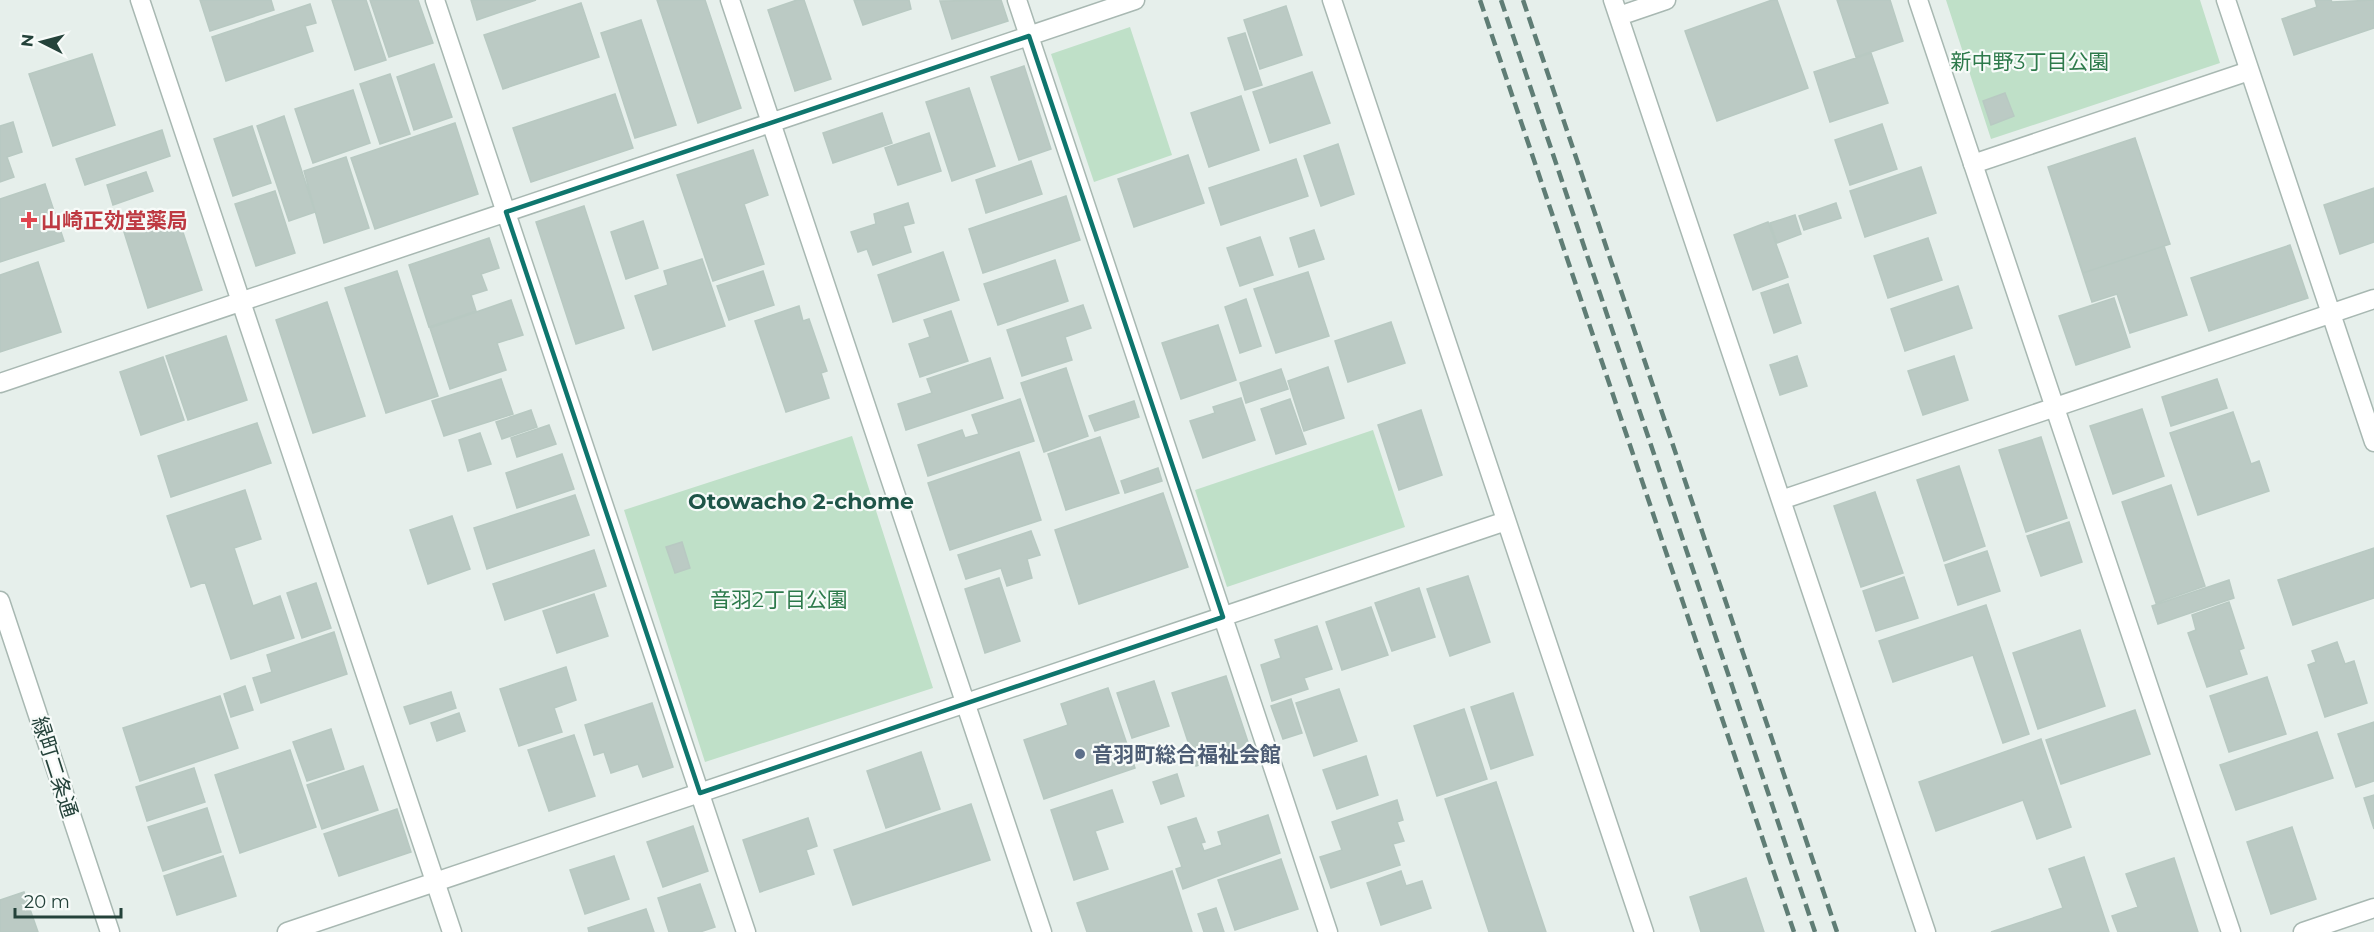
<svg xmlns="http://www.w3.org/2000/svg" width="2374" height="932" viewBox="0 0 2374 932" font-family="Montserrat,'Noto Sans JP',sans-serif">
	<rect width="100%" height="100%" fill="#e6efeb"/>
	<path fill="#bfe0c8" d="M1946 0H2200L2220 63 1991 139Z
		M1130 27 1172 155 1094 182 1051 54Z
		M1373 430 1405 527 1227 587 1195 490Z
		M852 436 933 688 705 762 624 510Z"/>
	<path fill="#bbcac4" stroke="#b8c9c2" stroke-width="1.5" d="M200 0H271L274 10 210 31Z
		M332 0H366L386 60 355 70Z
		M370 0H418L433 43 389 57Z
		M471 0H536L477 20Z
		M657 0H705L741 108 698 123Z
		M797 0H804L831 79 795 91 768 10Z
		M854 0H909L911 9 863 25Z
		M1001 0 1008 21 952 39 940 1Z
		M1772 0H1777L1808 88 1717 121 1685 31Z
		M1837 0H1890L1903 41 1856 57Z
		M2315 0H2331L2332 2 2374 0V28L2294 55 2282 19 2317 7Z
		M581 3 599 57 503 89 484 35Z
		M310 4 316 23 305 26 313 51 226 81 212 37Z
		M1286 6 1302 55 1260 69 1244 20Z
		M641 20 676 125 635 138 601 33Z
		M1245 33 1262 85 1245 90 1228 38Z
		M1871 53 1888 103 1830 122 1814 72Z
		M92 54 115 125 53 146 29 74Z
		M434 64 452 117 414 130 397 77Z
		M1024 66 1051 149 1019 160 991 77Z
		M1312 72 1330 123 1270 143 1253 92Z
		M390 74 410 134 380 144 360 84Z
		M969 88 995 166 952 181 926 102Z
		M353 90 370 143 313 163 295 109Z
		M2005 93 2014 116 1991 125 1983 101Z
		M615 94 633 148 531 182 513 128Z
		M1241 96 1259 150 1209 167 1191 113Z
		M882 113 892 143 833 163 823 133Z
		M284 116 315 212 289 221 257 126Z
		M13 122 22 152 7 157 14 177 0 182V126Z
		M455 123 478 194 375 229 351 158Z
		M1882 124 1897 169 1850 185 1835 140Z
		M252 126 271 183 233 196 214 139Z
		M162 130 170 156 85 185 76 159Z
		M929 133 941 171 898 185 885 148Z
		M2135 138 2170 244 2164 246 2187 315 2130 333 2117 294 2092 302 2048 167Z
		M2135 138 2170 244 2083 273 2048 167Z
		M1338 144 1354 194 1321 206 1304 156Z
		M753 150 768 195 744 204 764 264 713 281 677 175Z
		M1188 155 1204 203 1134 227 1118 179Z
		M346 157 369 228 324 243 304 171Z
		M1296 159 1308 196 1221 225 1209 188Z
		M1031 161 1042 194 986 213 976 180Z
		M1921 167 1936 213 1865 237 1850 191Z
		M146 172 153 191 113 205 107 185Z
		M45 184 64 241 0 262V199Z
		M2374 188V242L2340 254 2324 205Z
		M275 191 295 253 256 266 235 204Z
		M1066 196 1080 240 983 273 969 229Z
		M908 203 914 223 903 226 911 252 873 265 867 249 858 252 851 232 876 224 874 214Z
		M1836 203 1841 218 1804 230 1799 216Z
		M584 206 624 328 576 344 536 222Z
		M177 214 202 290 148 308 124 232Z
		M1795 215 1801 234 1777 243 1770 223Z
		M643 221 658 268 626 279 611 232Z
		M1768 222 1788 277 1753 290 1734 235Z
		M1314 230 1324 259 1299 267 1290 238Z
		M1260 237 1273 275 1240 286 1227 248Z
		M489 238 499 268 481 274 487 290 471 295 476 311 429 327 409 265Z
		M1928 238 1942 280 1888 298 1874 256Z
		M2290 245 2308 298 2209 331 2191 278Z
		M943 252 959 300 893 322 878 275Z
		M702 259 725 326 653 350 635 296 668 285 664 271Z
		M1055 260 1068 301 998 325 984 284Z
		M38 262 61 332 0 352V275Z
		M397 271 438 396 386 413 345 288Z
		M763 271 774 305 729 320 717 286Z
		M1308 272 1329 336 1276 353 1254 289Z
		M1788 284 1801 323 1774 333 1761 293Z
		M1958 286 1972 328 1905 351 1891 309Z
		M2114 298 2130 347 2076 365 2059 316Z
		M1246 299 1261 346 1240 353 1225 307Z
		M511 300 523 335 497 343 506 370 450 389 430 328Z
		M327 302 365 416 313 433 276 320Z
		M1083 305 1091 328 1065 337 1072 360 1022 376 1007 330Z
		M799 306 803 321 809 319 827 371 821 373 829 398 786 412 755 321Z
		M951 311 968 361 920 377 909 344 930 337 924 320Z
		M1391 322 1405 363 1348 382 1335 341Z
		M1218 325 1236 380 1181 399 1162 343Z
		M226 336 247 400 188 420 166 356Z
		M1797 356 1807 386 1780 395 1770 365Z
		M1954 356 1968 400 1923 415 1908 371Z
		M163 357 184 420 141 435 120 372Z
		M990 358 1003 398 906 430 898 404 932 393 927 379Z
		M1328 367 1344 418 1304 431 1288 381Z
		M1066 368 1088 436 1044 452 1021 383Z
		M1281 369 1288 389 1246 403 1240 383Z
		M501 379 513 414 444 436 432 401Z
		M2217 379 2227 408 2171 426 2162 397Z
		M1241 398 1255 440 1203 458 1190 421 1215 413 1213 407Z
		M1020 399 1034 441 928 476 918 445 962 430 965 438 979 434 972 415Z
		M1290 399 1306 444 1276 454 1261 409Z
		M1134 401 1139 417 1095 431 1089 416Z
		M2142 409 2164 476 2113 494 2090 426Z
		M531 410 537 427 502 439 496 422Z
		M1421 410 1442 475 1399 490 1378 425Z
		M2233 412 2251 464 2259 461 2269 491 2198 515 2170 433Z
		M257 423 271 463 171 497 158 456Z
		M549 425 556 444 517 457 511 438Z
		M480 433 491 464 468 471 459 440Z
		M1100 437 1119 493 1066 510 1048 454Z
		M2041 437 2067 518 2026 532 1999 450Z
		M1019 452 1041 520 950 550 928 483Z
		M562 454 574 489 517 508 506 473Z
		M1959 466 1985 546 1944 561 1917 480Z
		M1158 468 1162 481 1125 493 1121 481Z
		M2171 485 2205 586 2156 603 2122 502Z
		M245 490 261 539 234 548 253 606 280 596 294 638 231 659 205 582 191 587 167 516Z
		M1875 492 1903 573 1861 587 1834 506Z
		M1163 493 1188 567 1079 604 1055 530Z
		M575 495 589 535 487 569 474 528Z
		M452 516 470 569 428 584 410 530Z
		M2069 522 2082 562 2041 576 2027 536Z
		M1031 531 1040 555 1027 559 1032 578 1007 586 1001 568 966 579 958 555Z
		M682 542 690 568 675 573 666 547Z
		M2374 548V598L2293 625 2278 580Z
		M594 550 606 586 505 620 493 584Z
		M1987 551 2000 591 1958 605 1945 565Z
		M1468 576 1490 642 1450 656 1427 589Z
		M1904 577 1918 618 1876 631 1863 591Z
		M999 578 1020 641 985 653 965 589Z
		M2229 580 2234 598 2158 624 2152 606Z
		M316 583 331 628 302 638 287 593Z
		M1419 588 1435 637 1392 651 1375 603Z
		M594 594 608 636 557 653 543 611Z
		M2229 602 2244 648 2239 650 2247 674 2207 687 2188 633 2196 630 2192 615Z
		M1986 605 2029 734 2003 743 1973 655 1893 682 1879 641Z
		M1371 607 1388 655 1342 670 1326 622Z
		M1317 626 1332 669 1304 678 1308 689 1272 701 1261 665 1281 658 1275 640Z
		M2080 630 2105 706 2038 729 2013 653Z
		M334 632 347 674 261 703 253 678 272 672 267 655Z
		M2337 642 2345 664 2354 661 2367 703 2325 717 2308 665 2316 662 2312 651Z
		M566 667 576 700 554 708 562 732 519 746 500 689Z
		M1226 676 1250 748 1196 766 1172 693Z
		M2267 677 2286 734 2229 752 2210 696Z
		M1154 681 1169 726 1132 738 1117 693Z
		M245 686 253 710 231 717 224 694Z
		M1108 688 1135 768 1044 799 1024 740 1068 725 1061 704Z
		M1339 689 1357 741 1314 756 1296 703Z
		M451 692 456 708 410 724 404 707Z
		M1513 693 1533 755 1491 769 1471 707Z
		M220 696 238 748 140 781 123 728Z
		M1291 699 1302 733 1283 739 1271 706Z
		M652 703 673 767 643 777 638 764 611 773 604 752 594 755 585 725Z
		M1464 709 1487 779 1437 796 1414 726Z
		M2135 710 2150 754 2061 784 2046 740Z
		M459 713 465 731 437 741 431 723Z
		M2374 722V781L2356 787 2338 734Z
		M331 729 344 769 307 781 293 742Z
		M2317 732 2333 778 2236 810 2220 765Z
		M574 735 595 796 549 811 528 750Z
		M2041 739 2071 827 2037 839 2023 800 1936 831 1919 782Z
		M290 750 316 827 240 853 215 775Z
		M921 752 940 809 886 828 867 771Z
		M1366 756 1378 795 1337 809 1323 770Z
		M363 766 378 810 322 829 307 785Z
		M194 768 205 802 147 821 136 787Z
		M1177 774 1184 796 1161 804 1153 782Z
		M1496 782 1546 932H1489L1445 799Z
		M1112 790 1123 822 1095 831 1108 869 1074 880 1051 810Z
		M2374 795V829L2364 798Z
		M1397 800 1403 820 1397 822 1404 841 1393 844 1400 865 1331 888 1320 857 1342 850 1332 822Z
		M971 804 990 860 853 905 834 850Z
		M207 808 221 852 163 871 148 827Z
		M397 809 411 852 339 876 324 834Z
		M1268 815 1280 853 1183 889 1176 869 1182 867 1168 827 1196 818 1205 842 1201 843 1204 851 1222 845 1218 832Z
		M808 818 817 846 806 850 814 874 760 892 743 840Z
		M693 826 708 871 663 887 647 842Z
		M2292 827 2316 899 2271 914 2247 842Z
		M223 856 236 896 177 915 164 876Z
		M614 856 629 899 585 914 570 870Z
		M2084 857 2109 932H1991L2063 908 2049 869Z
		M2174 858 2198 932H2118L2112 916 2138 907 2126 874Z
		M1281 859 1298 909 1235 930 1218 880Z
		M1172 871 1192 932H1087L1077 903Z
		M1401 871 1406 886 1422 881 1431 908 1381 925 1367 883Z
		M1746 878 1764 932H1701L1690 897Z
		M700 884 715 927 700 932H669L658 898Z
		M24 892 38 932H0V900Z
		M1216 908 1224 932H1204L1198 914Z
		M646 909 654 932H589L588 928Z"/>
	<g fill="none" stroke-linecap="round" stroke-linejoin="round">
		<defs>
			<path id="service" d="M1973 164 2249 71"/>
			<path id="minor" d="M140 0 452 932
				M435 0 746 932
				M730 0 1042 932
				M1017 0 1328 932
				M1332 0 1644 932
				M1613 0 1926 932
				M1918 0 2231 932
				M2226 0 2374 442
				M1619 16 1666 0
				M0 383 1135 0
				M1781 500 2374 299
				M287 932 1506 521
				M2303 932 2374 908"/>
			<path id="tertiary" d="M0 601 110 932"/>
		</defs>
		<use href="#service" stroke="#a8b8b2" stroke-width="21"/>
		<use href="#minor" stroke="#a8b8b2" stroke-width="21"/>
		<use href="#tertiary" stroke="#a8b8b2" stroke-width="21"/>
		<use href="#service" stroke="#fff" stroke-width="18"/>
		<use href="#minor" stroke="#fff" stroke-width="18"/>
		<use href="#tertiary" stroke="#fff" stroke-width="18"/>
		<path stroke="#5f7d75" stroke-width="4.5" stroke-dasharray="12 6" stroke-linecap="butt" d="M1480 0 1794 932
			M1501 0 1815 932
			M1523 0 1837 932"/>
	</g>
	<path fill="none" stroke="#0f766e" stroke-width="4.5" stroke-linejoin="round" d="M1029 36 1223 617 700 793 506 212Z"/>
	<path fill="#e0444e" stroke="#f7fbf9" stroke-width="2" d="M26 211h6v6h6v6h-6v6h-6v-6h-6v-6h6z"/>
	<circle fill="#5c6f8a" stroke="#f7fbf9" stroke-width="2" cx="1080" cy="754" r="6"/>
	<g text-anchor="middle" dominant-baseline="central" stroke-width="4.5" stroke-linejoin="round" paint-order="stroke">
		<g font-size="21" fill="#2d7a4b" stroke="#f7fbf9">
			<text x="2030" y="61">新中野3丁目公園</text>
			<text x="779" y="599">音羽2丁目公園</text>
		</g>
		<g font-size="21" font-weight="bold" fill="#be3a42" stroke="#f7fbf9" text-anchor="start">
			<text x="41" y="220">山崎正効堂薬局</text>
		</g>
		<g font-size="21" font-weight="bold" fill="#4e5e75" stroke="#f7fbf9" text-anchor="start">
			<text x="1092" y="754">音羽町総合福祉会館</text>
		</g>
		<g font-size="21" fill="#24423a" stroke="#f7fbf9">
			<text transform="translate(55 767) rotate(72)">緑町二条通</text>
		</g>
		<g font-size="22" font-weight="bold" fill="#1f5548" stroke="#f7fbf9">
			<text x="801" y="501">Otowacho 2-chome</text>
		</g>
	</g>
	<g transform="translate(42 42) rotate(276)" stroke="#f7fbf9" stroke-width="4.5" paint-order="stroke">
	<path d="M0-4.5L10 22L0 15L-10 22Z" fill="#24423a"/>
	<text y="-9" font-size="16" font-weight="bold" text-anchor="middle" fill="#24423a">N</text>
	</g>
	<path d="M15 908v9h106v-9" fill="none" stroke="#24423a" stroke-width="3"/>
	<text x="24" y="908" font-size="18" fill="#24423a" stroke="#f7fbf9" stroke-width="4.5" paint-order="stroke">20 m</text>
</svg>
